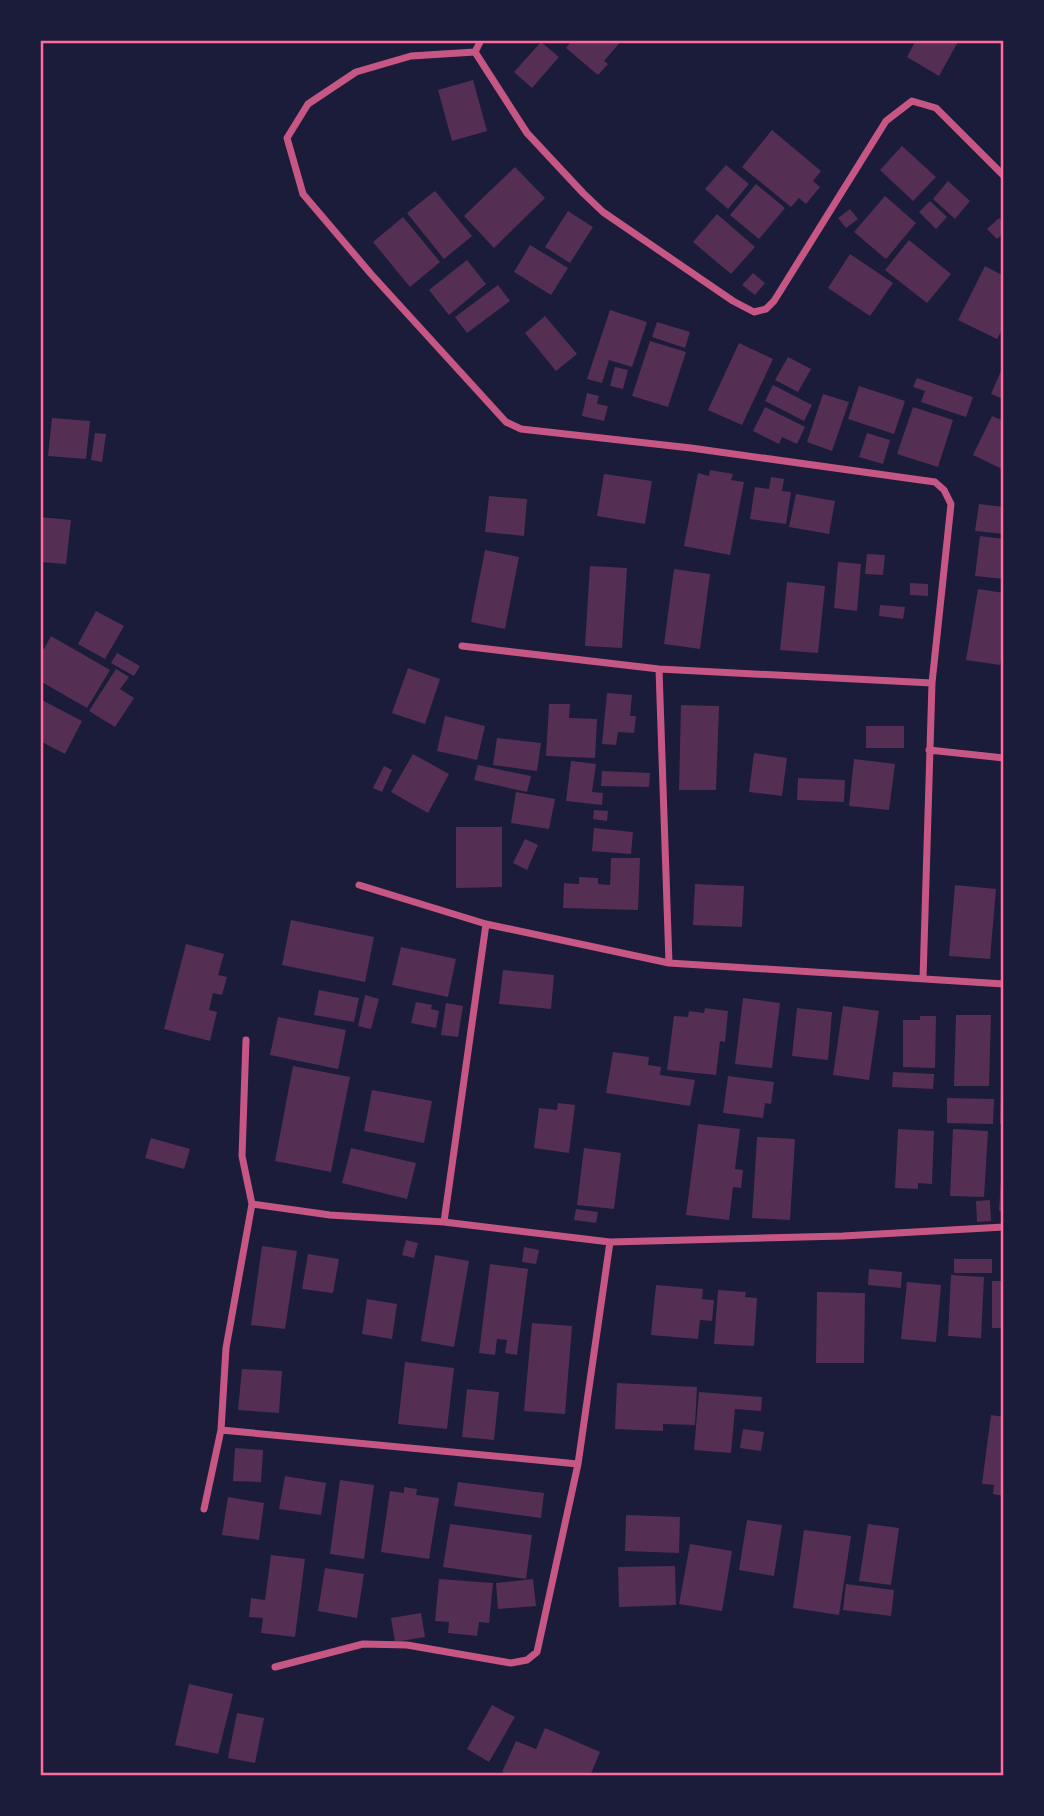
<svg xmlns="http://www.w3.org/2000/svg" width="1044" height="1816" viewBox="0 0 1044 1816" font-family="Barlow,sans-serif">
	<rect width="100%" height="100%" fill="#1b1b3a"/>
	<path fill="#542f53" d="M572 40H622L604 61 608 64 598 75 566 48Z
		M916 40H959L939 76 907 57Z
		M541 42 559 57 532 88 514 72Z
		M473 80 487 131 452 141 438 90Z
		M772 130 821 171 813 181 820 187 806 204 799 198 791 207 742 167Z
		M902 146 936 177 913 201 880 170Z
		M726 165 749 184 728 209 705 189Z
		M515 167 545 198 494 248 464 216Z
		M948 181 970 201 955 219 933 199Z
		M756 184 785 208 759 239 730 215Z
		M435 191 472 236 444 259 407 213Z
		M885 196 916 223 886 259 854 232Z
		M930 201 947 217 936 229 919 212Z
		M850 209 858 219 846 228 838 218Z
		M568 211 593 227 570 263 545 247Z
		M717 214 755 247 731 274 693 242Z
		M403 217 440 262 410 287 373 242Z
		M999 218 1004 223V232L997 239 987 229Z
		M909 240 951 274 927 303 885 270Z
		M530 245 568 268 551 295 514 272Z
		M850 254 893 283 870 316 828 288Z
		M467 260 486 284 449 315 429 290Z
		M985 266 1004 276V326L997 339 958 320Z
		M753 273 765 283 755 295 742 285Z
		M498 285 510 301 467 333 455 317Z
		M610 310 647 322 632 367 609 360 602 383 587 379Z
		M545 316 577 354 556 371 525 333Z
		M657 322 690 332 685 348 652 337Z
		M650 341 686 352 668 407 632 396Z
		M739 343 773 359 742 425 708 410Z
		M788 357 811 369 798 392 775 380Z
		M1004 364V399L991 394Z
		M615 367 628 370 623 389 610 386Z
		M917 378 973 397 966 417 921 402 925 391 913 387Z
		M773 385 812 405 804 421 765 401Z
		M859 386 905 401 894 434 848 419Z
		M587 393 599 396 597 404 608 406 604 421 582 416Z
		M823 394 849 402 832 451 807 442Z
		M765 407 805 427 797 444 782 437 779 444 753 431Z
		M913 407 953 420 938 467 897 454Z
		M992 416 1004 421V470L973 455Z
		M52 418 90 421 86 459 48 456Z
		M95 433 106 434 102 462 91 460Z
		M867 433 890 440 883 464 859 457Z
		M710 470 733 474 731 480 744 482 730 555 684 546 698 473 709 476Z
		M604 474 652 481 645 524 597 516Z
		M771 477 784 479 782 491 791 492 786 524 750 519 755 487 769 489Z
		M796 494 835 501 829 534 789 527Z
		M489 496 527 499 524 536 485 532Z
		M979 504 1004 507V534L975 531Z
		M40 517 71 520 66 564 40 562Z
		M980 536 1004 539V579L975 576Z
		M485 550 519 557 505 629 471 622Z
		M867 554 885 555 883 575 865 574Z
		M838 562 861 564 857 611 834 608Z
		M590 566 627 568 622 648 585 646Z
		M674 569 710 574 700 649 664 644Z
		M787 582 825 586 818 653 780 650Z
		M910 583 928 584V596L910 595Z
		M978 589 1004 593V642L1000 665 966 660Z
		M880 605 905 607 903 619 879 616Z
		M96 611 124 626 105 659 78 644Z
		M51 636 110 670 87 708 40 681V647L44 649Z
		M117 653 140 666 134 676 111 663Z
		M408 668 440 679 425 724 392 713Z
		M116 669 129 677 120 689 134 698 115 727 89 711Z
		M607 693 632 695 630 716H636L634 733 618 732 616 745 602 744Z
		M40 699 82 721 65 754 40 741Z
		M549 704H570L569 718 597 719 595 758 546 756Z
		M681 705 719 706 716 790H679Z
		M445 716 485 726 477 760 437 751Z
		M866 726H904V748H866Z
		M497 738 541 743 537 771 493 765Z
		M754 753 787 758 782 796 749 792Z
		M413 754 449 774 428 813 391 792Z
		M854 759 895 764 889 810 849 806Z
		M571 761 596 764 592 792 603 793 602 805 566 801Z
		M478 765 531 776 527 792 474 780Z
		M384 766 392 770 382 792 373 788Z
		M602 771 650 773 649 787 601 786Z
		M798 778 845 780 844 802 797 800Z
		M516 792 555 799 549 829 511 823Z
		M594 810 608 811 607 821 593 819Z
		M456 827H502V887L456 888Z
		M594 828 633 832 631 854 592 851Z
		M525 839 538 845 527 870 513 863Z
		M611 858H640L638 910 563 908 564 883 579 884V877L598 878V884L610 885Z
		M695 884 744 886 742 927 693 925Z
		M955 885 996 889 990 959 949 956Z
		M291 920 374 937 365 982 282 965Z
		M186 944 224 954 218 975 227 977 222 995 213 993 209 1010 217 1012 210 1041 164 1029Z
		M401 947 456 959 448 997 392 985Z
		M503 970 554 975 551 1009 499 1004Z
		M319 990 359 998 354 1022 314 1015Z
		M365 995 379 999 371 1029 358 1026Z
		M743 998 780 1003 772 1068 735 1064Z
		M416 1002 432 1005 431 1009 439 1011 436 1028 411 1023Z
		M446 1003 463 1006 458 1037 441 1035Z
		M843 1006 879 1011 869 1080 833 1075Z
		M705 1008 728 1011 725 1042 720 1041 716 1075 667 1070 674 1016 688 1017 689 1011 704 1013Z
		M797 1008 832 1012 828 1060 792 1056Z
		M956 1015H991L989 1086H954Z
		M920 1016H936L935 1068 903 1067V1020H920Z
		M278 1017 346 1030 338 1069 270 1055Z
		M613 1052 649 1057 648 1065 661 1067 660 1075 695 1080 690 1106 606 1093Z
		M293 1066 350 1077 331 1172 275 1161Z
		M893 1072 934 1074 933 1089 892 1087Z
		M728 1076 774 1082 771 1104 765 1103 763 1118 723 1113Z
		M1001 1083H1004V1124H1000Z
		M372 1090 432 1101 424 1143 364 1131Z
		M947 1098 994 1099 993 1124 947 1123Z
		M558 1103 575 1105 569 1153 534 1148 539 1108 557 1110Z
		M698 1124 740 1129 735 1169 743 1170 741 1188 733 1187 729 1220 686 1215Z
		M898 1129 934 1131 932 1184 918 1183V1189L895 1188Z
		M953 1129 988 1131 984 1197 950 1196Z
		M757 1137 795 1139 790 1220 752 1218Z
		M151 1138 190 1149 184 1169 145 1158Z
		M351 1148 416 1163 407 1199 342 1183Z
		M584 1148 621 1153 614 1209 577 1205Z
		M1002 1162H1004V1211H999Z
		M990 1200 991 1221 977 1222 976 1201Z
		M576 1209 598 1212 596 1223 574 1220Z
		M406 1240 418 1243 414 1258 402 1255Z
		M262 1246 297 1251 285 1329 251 1325Z
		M524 1247 539 1250 536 1264 522 1262Z
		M308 1254 339 1259 333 1293 302 1289Z
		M435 1255 469 1261 454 1347 421 1341Z
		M954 1259H992V1273H954Z
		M490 1264 528 1269 517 1355 505 1353 507 1340 497 1339 495 1355 479 1353Z
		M869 1269 902 1272 901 1288 868 1285Z
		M951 1275 984 1277 981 1338 948 1336Z
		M992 1281H1004V1328H992Z
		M907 1282 941 1285 936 1342 901 1339Z
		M656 1285 703 1289 702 1299 714 1300 712 1321 700 1320 698 1339 651 1335Z
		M718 1290 746 1292 745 1297 757 1298 754 1346 714 1344Z
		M817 1292 865 1293 864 1363H816Z
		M367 1299 397 1304 392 1339 362 1334Z
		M532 1323 572 1326 565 1414 524 1411Z
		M405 1362 454 1368 447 1429 398 1424Z
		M242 1369 282 1371 279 1413 238 1410Z
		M617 1383 697 1387 695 1425 663 1424V1431L615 1429Z
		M467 1389 499 1392 494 1440 462 1437Z
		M699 1392 762 1397 761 1411 735 1409 731 1453 694 1450Z
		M991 1415 1004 1417V1496L993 1494 994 1485 982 1484Z
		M743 1429 764 1432 761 1451 740 1448Z
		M235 1448 263 1450 261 1482 233 1481Z
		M285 1476 326 1483 321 1515 279 1509Z
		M340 1480 374 1485 364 1559 330 1554Z
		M458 1482 544 1493 541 1518 454 1506Z
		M404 1487 417 1489 416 1495 439 1498 429 1559 381 1552 390 1491 404 1493Z
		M228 1497 264 1503 259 1540 222 1535Z
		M626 1515 680 1517 679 1553 625 1551Z
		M747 1520 782 1525 774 1576 739 1570Z
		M450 1524 532 1535 526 1579 443 1567Z
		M868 1524 899 1528 891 1585 859 1581Z
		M804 1530 851 1536 839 1615 793 1608Z
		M690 1544 732 1551 722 1611 679 1604Z
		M271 1555 305 1559 295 1637 261 1633 263 1618 249 1617 251 1598 265 1600Z
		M675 1566 676 1605 619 1607 618 1567Z
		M325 1568 364 1574 357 1618 318 1611Z
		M439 1579 493 1583 489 1623 479 1622 477 1636 448 1633 449 1622 435 1621Z
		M533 1579 536 1606 498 1609 496 1583Z
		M846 1584 894 1590 891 1616 843 1610Z
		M421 1613 425 1637 395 1642 391 1618Z
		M189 1684 233 1694 218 1754 175 1745Z
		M492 1705 515 1717 489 1762 467 1749Z
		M237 1713 264 1718 255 1763 228 1758Z
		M545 1728 600 1752 590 1776H510L502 1772 516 1741 536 1749Z"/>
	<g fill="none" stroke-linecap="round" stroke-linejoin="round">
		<path stroke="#c65784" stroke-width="7" d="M475 52 411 56 356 72 308 104 287 138 303 194 371 274 506 422 521 429 691 448 935 482 944 490 951 504 932 683 923 979
			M475 52 527 133 583 193 603 212 733 301 754 312 766 309 774 301 886 121 912 101 936 108 1004 176
			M475 52 481 40
			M462 646 659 669 932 683
			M659 669 669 963
			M929 750 1004 758
			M359 885 486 924 669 963 1004 984
			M252 1204 330 1215 444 1222 610 1242 843 1236 1004 1227
			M444 1222 486 924
			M221 1430 578 1464
			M204 1509 221 1430 226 1348 252 1204 242 1156 246 1040
			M275 1667 363 1644 407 1645 511 1663 527 1660 537 1652 578 1464 610 1242"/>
	</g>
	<rect width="1044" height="1816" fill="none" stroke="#1b1b3a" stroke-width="84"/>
	<rect x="42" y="42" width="960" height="1732" fill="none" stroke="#ff6b9d" stroke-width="2.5"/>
</svg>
